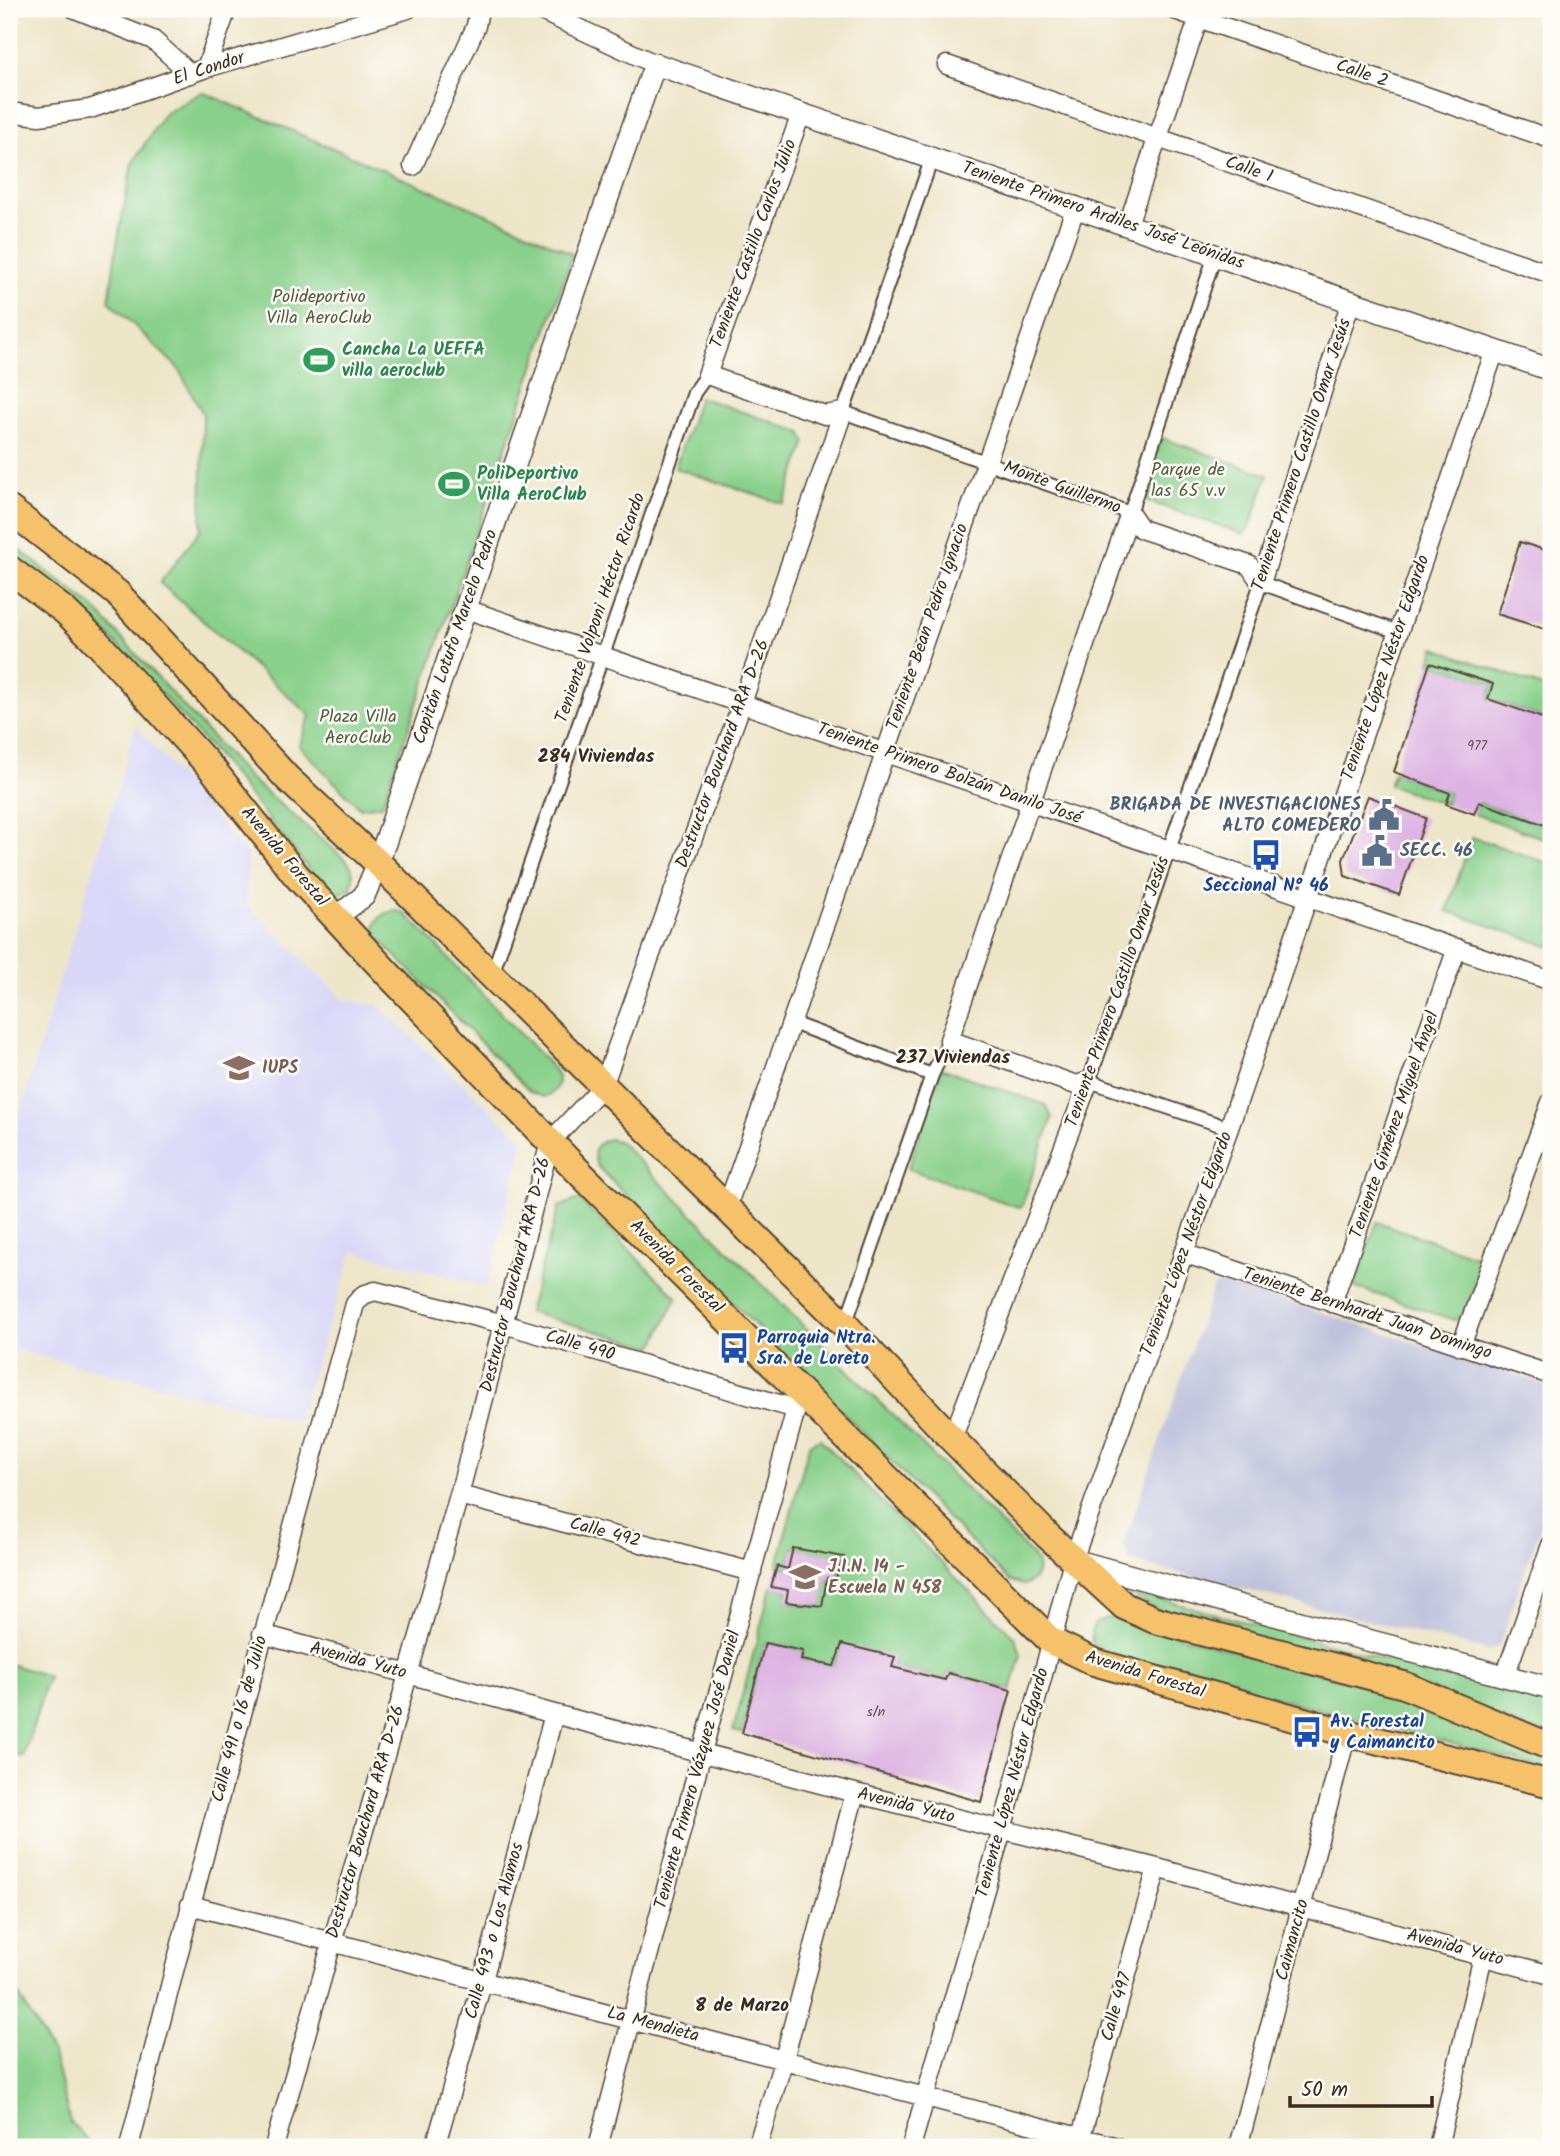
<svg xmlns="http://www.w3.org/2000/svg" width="1560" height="2156" viewBox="0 0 1560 2156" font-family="Kalam,sans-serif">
	<rect width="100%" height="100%" fill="#fdfcf7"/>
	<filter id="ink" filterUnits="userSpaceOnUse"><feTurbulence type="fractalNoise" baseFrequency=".0143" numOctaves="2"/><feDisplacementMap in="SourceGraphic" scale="14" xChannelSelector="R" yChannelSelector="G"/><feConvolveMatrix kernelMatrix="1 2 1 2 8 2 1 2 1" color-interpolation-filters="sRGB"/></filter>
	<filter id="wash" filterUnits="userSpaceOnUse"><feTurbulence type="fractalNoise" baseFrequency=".00686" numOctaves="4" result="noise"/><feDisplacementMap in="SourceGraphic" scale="28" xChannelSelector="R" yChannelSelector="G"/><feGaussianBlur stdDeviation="1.57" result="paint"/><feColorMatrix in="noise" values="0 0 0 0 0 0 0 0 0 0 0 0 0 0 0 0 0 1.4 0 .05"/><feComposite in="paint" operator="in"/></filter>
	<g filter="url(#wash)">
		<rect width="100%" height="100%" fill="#ede5c8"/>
		<path fill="#d8d7f8" d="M136 726 248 855 247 905 344 1000 378 1005 524 1141 487 1287 353 1251 297 1421 9 1348V1150Z"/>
		<path fill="#bfc2dd" d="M1226 1282 1551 1386V1496L1499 1646 1489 1651 1130 1561 1123 1546 1213 1287Z"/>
		<path fill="#89d08c" stroke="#627d55" stroke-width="2" d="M202 92 516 227 573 254 382 805 360 808 299 746 310 715 160 583 201 529 203 414 178 368 109 301 117 244 132 164 164 114Z
			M699 397 801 432 806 442 784 504 675 468Z
			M1162 438 1268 475 1250 527 1243 534 1141 499Z
			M9 542 93 607 249 778 347 861C354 869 355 877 351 888L344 892 329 894 215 753 89 614 9 554Z
			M1435 648 1551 690V721L1488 699 1493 684 1430 663Z
			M1394 772 1450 793 1446 804 1389 785Z
			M1479 802 1551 827V841L1474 814Z
			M1472 837 1551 864V947L1447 911Z
			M397 911 404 913 417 925 552 1067C563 1079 558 1093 543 1097L530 1092 376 936C372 921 382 912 397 911Z
			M941 1068 1046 1105 1052 1118 1021 1208 908 1169Z
			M610 1139 620 1142 1032 1555C1042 1568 1038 1581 1023 1585L1010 1581 599 1168C590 1155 594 1142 610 1139Z
			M579 1199 677 1298 653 1347 528 1312 559 1207Z
			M1377 1222 1484 1259 1464 1316 1454 1320 1354 1287Z
			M820 1439 1016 1639 1021 1655 1011 1690 948 1673 945 1680 892 1667 895 1658 842 1645 834 1666 801 1660 803 1651 765 1643 742 1733 733 1731 771 1587 788 1590 787 1602 821 1606 827 1578 836 1580 844 1558 793 1548 788 1569 777 1566 809 1445Z
			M1119 1588 1551 1704V1735L1164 1613Z
			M1106 1618H1113L1395 1694 1497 1741 1551 1759V1770L1366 1721 1106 1655C1092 1649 1087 1638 1095 1624Z
			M9 1664 48 1676 24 1757 9 1753Z
			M9 1978 53 2054 70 2122 95 2147H9Z"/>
		<g id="blocks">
			<path fill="#ddb3e3" d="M1520 542 1551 552V631L1497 614Z
				M1430 663 1493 684 1488 699 1551 721V827L1479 802 1474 814 1446 804 1450 793 1394 772Z
				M1368 796 1426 818 1399 895 1345 876 1343 860Z
				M793 1548 844 1557 835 1580 827 1578 822 1606 786 1602 788 1590 771 1587 777 1566 788 1569Z
				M765 1643 803 1651 801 1660 834 1666 842 1644 895 1657 892 1667 945 1680 948 1673 1011 1690 981 1802 742 1733Z"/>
		</g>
	</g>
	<g filter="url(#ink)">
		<use href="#blocks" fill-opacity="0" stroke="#564638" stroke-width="2"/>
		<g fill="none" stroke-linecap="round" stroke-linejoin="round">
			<defs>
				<path id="pedestrian" d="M932 158 843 412 1130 513 1215 255
					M492 974 694 393 707 375
					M792 1023 932 1075
					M1229 1128 1089 1081 1261 583 1398 632
					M845 1325 932 1075 949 1040"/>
				<path id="minor" d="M75 9 153 40 191 74
					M537 9 655 64
					M1172 9 1551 139
					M947 65 1551 274
					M206 68 227 9
					M9 112 39 116 90 109 206 68 408 9
					M801 114 707 375 825 415 843 412
					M413 166 476 26 479 9
					M1128 224 1202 9
					M1130 513 1141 529 1249 565 1261 583
					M1261 583 1351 301
					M466 609 1551 981
					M1089 1081 1076 1085 949 1040 1130 513
					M727 1207C844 874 957 539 1076 206
					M1183 1253 1551 1375
					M1332 1303 1457 948
					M1461 1346 1551 1102
					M952 1439 1089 1081
					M459 1495 752 1572
					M262 1634 554 1714 855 1793 1157 1868 1551 1975
					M1505 1676 1551 1545
					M190 1905 1117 2147
					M129 2147C200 1865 276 1584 355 1304L363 1295 375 1291 504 1324 796 1409
					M274 2147 459 1495 550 1142 603 1086 742 703 843 412
					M435 2147 483 1980 554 1714
					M598 2147 702 1752 796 1409 803 1404
					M757 2147 784 2059 855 1793
					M911 2147 1002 1830 1073 1560 1229 1128 1495 350
					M1078 2147 1157 1868
					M1238 2147 1347 1733
					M1438 2147 1483 1956"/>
				<path id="tertiary" d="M335 918 364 896 378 863C470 597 560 330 655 64L1551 370
					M1077 1561 1329 1630 1551 1688"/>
				<path id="primary" d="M9 509 117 593 287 778 378 863 845 1325 952 1439 1048 1536 1124 1606 1155 1620 1404 1685 1551 1747
					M9 569 65 611 94 639 214 771 296 875 388 974 582 1175 1051 1641 1094 1662 1347 1733 1551 1784"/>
			</defs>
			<use href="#pedestrian" stroke="#564638" stroke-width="16"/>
			<use href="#minor" stroke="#564638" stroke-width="21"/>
			<use href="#tertiary" stroke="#564638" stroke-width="24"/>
			<use href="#primary" stroke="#564638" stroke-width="30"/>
			<use href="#pedestrian" stroke="#fff" stroke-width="12"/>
			<use href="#minor" stroke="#fff" stroke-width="18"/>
			<use href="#tertiary" stroke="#fff" stroke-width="21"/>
			<use href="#primary" stroke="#f5c16b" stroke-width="26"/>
		</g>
	</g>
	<defs>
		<symbol id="stadium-bare" viewBox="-9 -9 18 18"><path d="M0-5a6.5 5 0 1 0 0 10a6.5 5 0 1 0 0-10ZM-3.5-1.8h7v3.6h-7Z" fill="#2e9e5b" stroke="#fdfcf7" stroke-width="2.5" paint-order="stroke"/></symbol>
		<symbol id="civic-bare" viewBox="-9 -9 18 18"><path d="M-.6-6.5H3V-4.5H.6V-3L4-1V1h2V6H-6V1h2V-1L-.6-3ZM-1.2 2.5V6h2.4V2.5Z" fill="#5c6f8a" stroke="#fdfcf7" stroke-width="2.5" paint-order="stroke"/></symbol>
		<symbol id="bus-bare" viewBox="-9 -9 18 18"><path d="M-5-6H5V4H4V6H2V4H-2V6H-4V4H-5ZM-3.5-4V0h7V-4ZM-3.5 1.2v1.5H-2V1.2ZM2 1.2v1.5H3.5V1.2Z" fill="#1a4fb4" stroke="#fdfcf7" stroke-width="2.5" paint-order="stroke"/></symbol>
		<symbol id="school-bare" viewBox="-9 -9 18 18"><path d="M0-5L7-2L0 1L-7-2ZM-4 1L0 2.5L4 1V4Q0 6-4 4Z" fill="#8d6e63" stroke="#fdfcf7" stroke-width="2.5" paint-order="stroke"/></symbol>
	</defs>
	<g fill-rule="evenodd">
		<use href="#stadium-bare" x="297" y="338" width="44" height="44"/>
		<use href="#stadium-bare" x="432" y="462" width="44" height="44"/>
		<use href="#civic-bare" x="1362" y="793" width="44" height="44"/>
		<use href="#civic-bare" x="1355" y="829" width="44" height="44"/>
		<use href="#bus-bare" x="1244" y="833" width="44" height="44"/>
		<use href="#school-bare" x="217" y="1046" width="44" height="44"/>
		<use href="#bus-bare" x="712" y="1326" width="44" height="44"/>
		<use href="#school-bare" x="783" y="1555" width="44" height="44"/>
		<use href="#bus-bare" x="1285" y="1710" width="44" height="44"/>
	</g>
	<g text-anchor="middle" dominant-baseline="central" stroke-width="5" stroke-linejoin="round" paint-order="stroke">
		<g font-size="14" fill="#644c4f">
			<text x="1477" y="746">977</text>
			<text x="876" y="1712">s/n</text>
		</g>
		<g font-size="18" fill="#3b2a1e" stroke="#fdfcf7">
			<text transform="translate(209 69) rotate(-18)">El Condor</text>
			<text transform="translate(1362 74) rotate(19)">Calle 2</text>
			<text transform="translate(1249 170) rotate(19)">Calle 1</text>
			<text transform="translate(1103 216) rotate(19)">Teniente Primero Ardiles José Leónidas</text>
			<text transform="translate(754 244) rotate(-70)">Teniente Castillo Carlos Julio</text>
			<text transform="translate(1302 455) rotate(-72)">Teniente Primero Castillo Omar Jesús</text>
			<text transform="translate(1062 488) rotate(20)">Monte Guillermo</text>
			<text transform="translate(601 608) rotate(-71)">Teniente Volponi Héctor Ricardo</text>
			<text transform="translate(928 627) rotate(-71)">Teniente Bean Pedro Ignacio</text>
			<text transform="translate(456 637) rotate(-71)">Capitán Lotufo Marcelo Pedro</text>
			<text transform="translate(1386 668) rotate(-71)">Teniente López Néstor Edgardo</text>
			<text transform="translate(723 754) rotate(-70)">Destructor Bouchard ARA D-26</text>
			<text transform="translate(949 774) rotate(19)">Teniente Primero Bolzán Danilo José</text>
			<text transform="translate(284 857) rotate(50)">Avenida Forestal</text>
			<text transform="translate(1118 992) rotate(-71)">Teniente Primero Castillo Omar Jesús</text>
			<text transform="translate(1395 1125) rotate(-71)">Teniente Giménez Miguel Ángel</text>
			<text transform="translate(1187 1244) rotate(-70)">Teniente López Néstor Edgardo</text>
			<text transform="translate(676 1267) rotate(45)">Avenida Forestal</text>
			<text transform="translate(516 1275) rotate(-76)">Destructor Bouchard ARA D-26</text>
			<text transform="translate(1367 1314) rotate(18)">Teniente Bernhardt Juan Domingo</text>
			<text transform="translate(580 1346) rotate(16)">Calle 490</text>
			<text transform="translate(605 1533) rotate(15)">Calle 492</text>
			<text transform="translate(358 1661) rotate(15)">Avenida Yuto</text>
			<text transform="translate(1145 1675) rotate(17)">Avenida Forestal</text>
			<text transform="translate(240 1719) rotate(-75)">Calle 491 o 16 de Julio</text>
			<text transform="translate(698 1770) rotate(-75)">Teniente Primero Vázquez José Daniel</text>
			<text transform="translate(1013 1783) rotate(-75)">Teniente López Néstor Edgardo</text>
			<text transform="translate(906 1806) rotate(14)">Avenida Yuto</text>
			<text transform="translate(366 1822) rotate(-74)">Destructor Bouchard ARA D-26</text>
			<text transform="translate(495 1931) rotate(-75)">Calle 493 o Los Alamos</text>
			<text transform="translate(1293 1940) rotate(-75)">Caimancito</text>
			<text transform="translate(1455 1948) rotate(15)">Avenida Yuto</text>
			<text transform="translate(1117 2007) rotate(-74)">Calle 497</text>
			<text transform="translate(653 2025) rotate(15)">La Mendieta</text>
		</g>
		<g font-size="18" fill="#525c3f" stroke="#fdfcf7">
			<text x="319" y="297">Polideportivo<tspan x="319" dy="21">Villa AeroClub</tspan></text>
			<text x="1188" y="470">Parque de<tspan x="1188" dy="21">las 65 v.v</tspan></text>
			<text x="358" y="717">Plaza Villa<tspan x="358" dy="21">AeroClub</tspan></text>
		</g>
		<g font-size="18" font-weight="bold" fill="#27864d" stroke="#fdfcf7" text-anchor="start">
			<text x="342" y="350">Cancha La UEFFA<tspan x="342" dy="21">villa aeroclub</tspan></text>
			<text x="477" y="474">PoliDeportivo<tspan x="477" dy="21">Villa AeroClub</tspan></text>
		</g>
		<g font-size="18" font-weight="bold" fill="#4e5e75" stroke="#fdfcf7" text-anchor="end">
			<text x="1361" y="805">BRIGADA DE INVESTIGACIONES<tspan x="1361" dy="21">ALTO COMEDERO</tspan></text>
			<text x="1400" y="851" text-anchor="start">SECC. 46</text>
		</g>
		<g font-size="18" font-weight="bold" fill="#164399" stroke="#fdfcf7" text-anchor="start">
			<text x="1266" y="886" text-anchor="middle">Seccional N° 46</text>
			<text x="757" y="1338">Parroquia Ntra.<tspan x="757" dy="21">Sra. de Loreto</tspan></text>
			<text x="1330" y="1722">Av. Forestal<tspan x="1330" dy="21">y Caimancito</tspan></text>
		</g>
		<g font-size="18" font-weight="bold" fill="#785e54" stroke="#fdfcf7" text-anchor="start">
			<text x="262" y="1068">IUPS</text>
			<text x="828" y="1567">J.I.N. 14 -<tspan x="828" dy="21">Escuela N 458</tspan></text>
		</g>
		<g font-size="19" font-weight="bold" fill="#3b2a1e" stroke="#fdfcf7">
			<text x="596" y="757">284 Viviendas</text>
			<text x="953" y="1058">237 Viviendas</text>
			<text x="742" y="2006">8 de Marzo</text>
		</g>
	</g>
	<rect width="1560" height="2156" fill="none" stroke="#fdfcf7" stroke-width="35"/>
	<path d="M1290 2096v10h142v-10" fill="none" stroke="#3b2a1e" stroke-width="3.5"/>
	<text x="1301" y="2096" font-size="21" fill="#3b2a1e" stroke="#fdfcf7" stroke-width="5" paint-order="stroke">50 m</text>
</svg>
